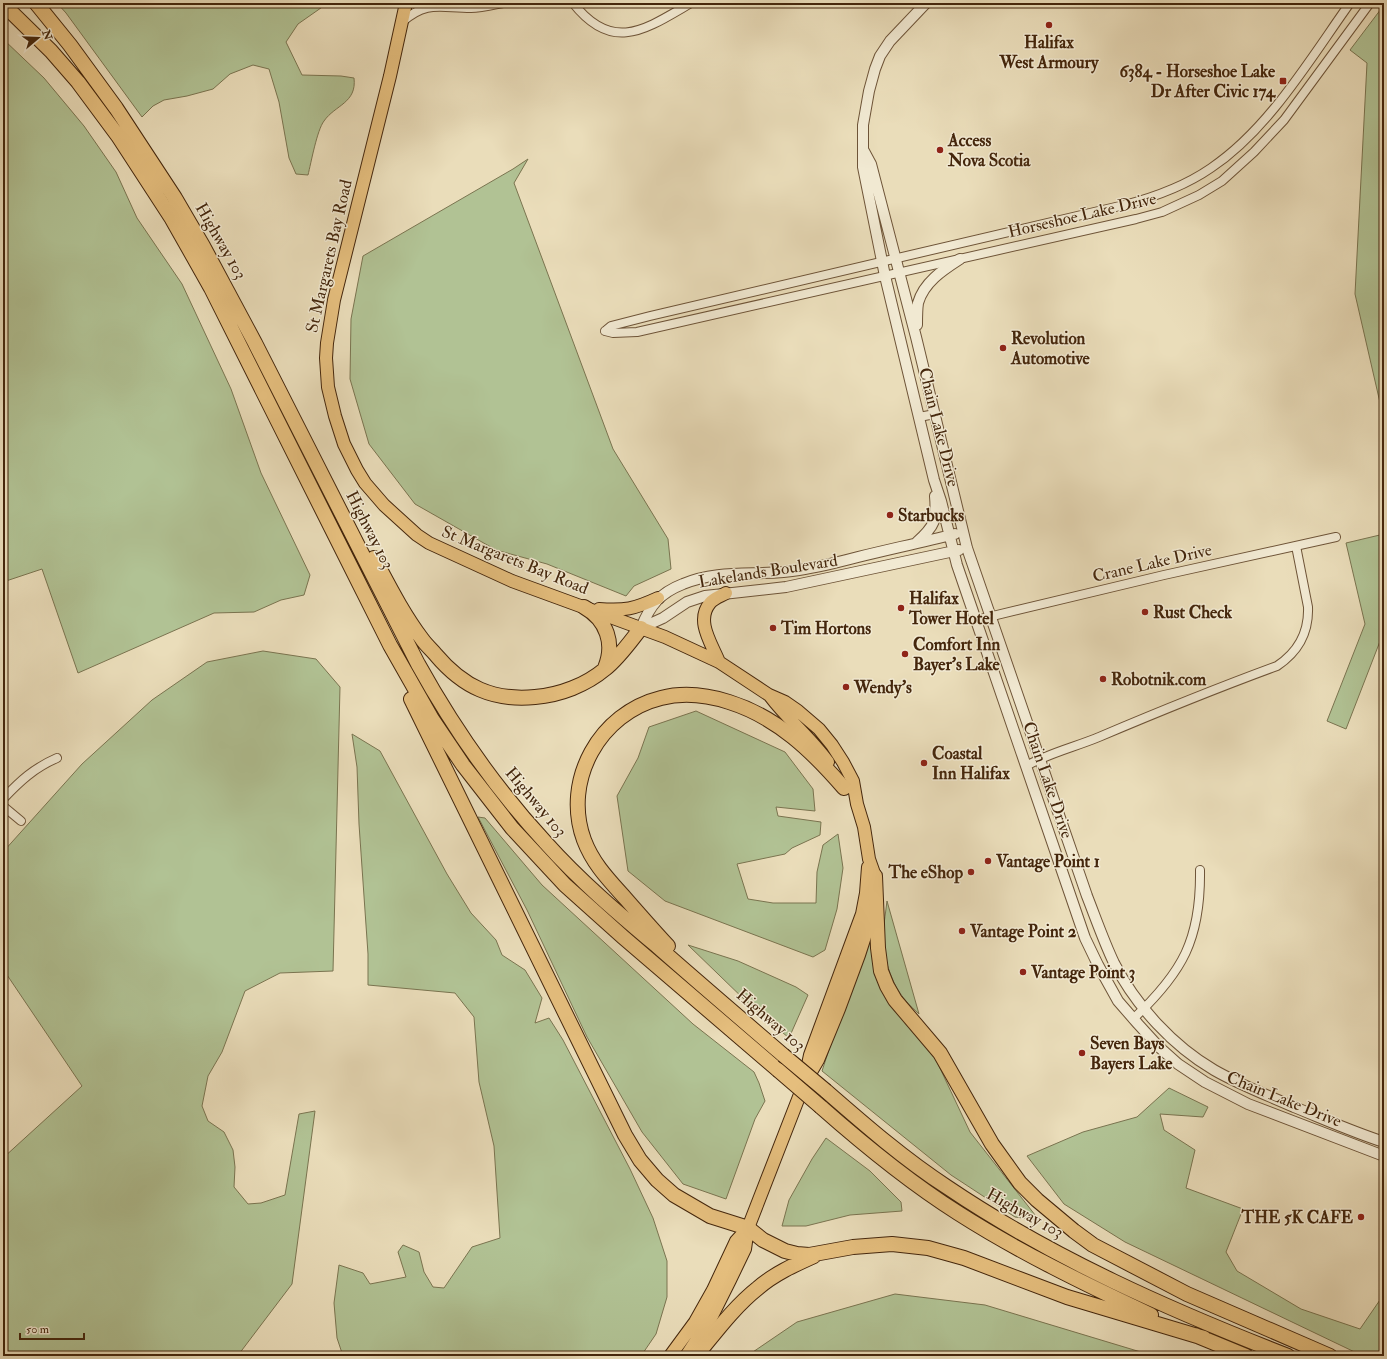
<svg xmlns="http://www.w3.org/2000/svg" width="1387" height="1359" viewBox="0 0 1387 1359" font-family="'IM FELL Double Pica',serif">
	<rect width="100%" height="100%" fill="#eaddba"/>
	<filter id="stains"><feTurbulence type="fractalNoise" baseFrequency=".005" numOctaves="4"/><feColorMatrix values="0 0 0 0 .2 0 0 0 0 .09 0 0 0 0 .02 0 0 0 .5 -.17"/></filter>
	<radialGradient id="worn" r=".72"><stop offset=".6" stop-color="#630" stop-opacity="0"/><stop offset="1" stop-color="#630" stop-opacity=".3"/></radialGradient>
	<path fill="#b1c294" stroke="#7a7450" d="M57 3H328L298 24 286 42 302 75 341 76 354 78C357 103 335 105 324 121 317 130 311 163 308 175L296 174 289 158 279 102 269 69 253 65 230 74 213 89 187 96 164 100 153 106 142 117 66 13Z
		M1384 5V420L1355 294 1367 63 1350 50Z
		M3 39 44 78 84 126 116 172 137 218 182 284 231 389 261 473 310 575 304 595 281 600 254 612 214 613 78 673 42 569 3 582Z
		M528 159 514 183 613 449 668 539 671 569 634 586 626 596 547 564 496 550 415 504 369 444 350 379 351 319 363 256 513 169Z
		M1384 534V631L1346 729 1327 721 1365 624 1346 543Z
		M263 651 316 659 340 687 333 971 280 973 245 991 222 1052 208 1076 202 1106 208 1121 224 1132 233 1150 235 1167 234 1187 248 1204 261 1203 285 1195 299 1114 315 1111 292 1284 239 1354 224 1356H3V1158L82 1086 3 969V852L82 764 152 700 207 662Z
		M696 711 785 752 813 789 815 811 776 807 778 816 821 822 820 835 792 848 785 854 737 864 748 899 773 903H816L817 872 823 845 838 834 843 868 837 909 825 950 813 957 665 901 628 871 617 796 638 758 649 727Z
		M352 734 380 751 447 874 471 913 496 940 502 955 525 970 542 998 535 1023 549 1018 563 1040 630 1169 653 1218 667 1261V1297L656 1334 641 1356H343L337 1338 334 1303 339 1265 363 1273 370 1284 406 1277 398 1252 403 1245 419 1252 424 1272 433 1287 444 1288 472 1247 500 1238 494 1146 479 1082 474 1017 455 993 368 985V954L359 824 357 767Z
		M478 817 485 818 542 885 693 1024 754 1072 759 1083 765 1101 755 1119 726 1199 683 1184 642 1132 587 1037 527 910Z
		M887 901 919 1014C915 1010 910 1006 906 1001 891 984 882 955 883 932 884 922 886 911 887 901Z
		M871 939 889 1002 899 1016 930 1047 970 1132 1039 1220 1015 1217 951 1175 822 1071 842 1010Z
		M688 945 738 961 796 987 808 995 789 1038 749 1004Z
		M1169 1088 1208 1107 1203 1117 1160 1114 1164 1130 1195 1150 1186 1188 1243 1209 1226 1252 1237 1271 1301 1309 1360 1329 1382 1297 1384 1298V1356H1363L1125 1242 1064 1204 1027 1156 1083 1132 1137 1117Z
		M826 1138 870 1171 901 1202 902 1211 850 1215 806 1226H782L789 1200 812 1159Z
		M895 1294 985 1305 1154 1356H747L797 1322Z"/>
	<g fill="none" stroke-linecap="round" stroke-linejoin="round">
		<defs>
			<path id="minor" d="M573 3C613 54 646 29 691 3
				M402 22C427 0 440 8 471 8 481 8 493 5 503 3
				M605 331 613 333 637 332 1136 219 1162 212 1199 195 1222 181 1254 152 1284 120 1370 3
				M605 331 611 326 650 316 1124 205C1155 197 1185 186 1211 168 1269 129 1310 59 1350 3
				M919 417 935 414
				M976 620 1164 575 1336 537
				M1026 766C1049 753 1075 747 1099 737 1158 712 1217 688 1277 666 1298 652 1309 632 1308 607L1296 546
				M3 799C20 781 34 768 57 758
				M3 806 21 821
				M1133 1019C1183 972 1201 939 1200 870"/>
			<path id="tertiary" d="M926 3 890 41 880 56 875 69 869 91 863 125V167L885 276 934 480 941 501 957 565 1085 938 1098 965 1118 1001 1138 1024 1159 1047 1178 1064 1205 1082 1248 1104 1384 1156
				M864 151 871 164 916 337 967 548 1087 896C1096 919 1104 942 1114 963 1136 1006 1173 1046 1214 1070 1240 1085 1267 1095 1294 1107 1324 1119 1353 1132 1384 1142
				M917 325C917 318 917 310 918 303 924 282 943 270 960 259
				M917 542C935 526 937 520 935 496
				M641 628C650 605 660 593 683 584 720 568 761 577 799 570 819 567 839 562 858 557 891 549 923 542 955 534
				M641 628 663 618 687 602 705 596 786 587 959 550"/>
			<path id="primary" d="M406 3 390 76 334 300 327 343 326 358 328 387 335 416 344 444 357 470 365 483 384 505 417 535 429 543 512 581 665 637 719 662 769 695 785 702 798 711 819 729 832 745 843 762 853 781 857 804 864 827 869 859 875 876V885
				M599 609C625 611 634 609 658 598
				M719 662C712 644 695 621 710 603 714 598 721 596 726 593
				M770 696C788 720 811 738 828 762
				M806 1074 810 1055 862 914 866 893 868 867
				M670 1356 695 1322 713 1290 736 1241 748 1228
				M686 1356 711 1318 730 1280 745 1249 748 1228 804 1084 818 1060 839 1009 859 955 869 924 873 905"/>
			<path id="motorway" d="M36 3 70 45 116 108 175 198 203 246 255 343 418 664C454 729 496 789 546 843 580 881 619 914 657 946 699 983 741 1019 783 1055
				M3 4 51 51 78 82 118 136 172 219 211 288 390 645 432 719 463 765 512 828 565 885 623 937 778 1070
				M374 558C389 586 403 614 422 639 426 645 432 650 436 655 463 687 493 701 535 697 560 695 586 685 605 669 619 658 630 642 641 628
				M584 607C607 620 615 644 605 668
				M411 699 625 1135 640 1160 657 1180 674 1195 710 1216 748 1228 763 1240 785 1251 797 1254 809 1255 853 1247 892 1244 928 1248 964 1258 1067 1297 1204 1338
				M875 876 878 948 881 971 887 986 895 1000 940 1053 992 1144 1020 1183 1037 1200 1074 1231 1093 1245 1187 1294 1330 1356
				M668 946C654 931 640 915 626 899 609 880 593 864 584 840 562 780 600 713 661 698 684 692 707 695 729 702 777 717 812 751 844 788
				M826 1091C865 1125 904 1159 947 1187 1052 1258 1170 1310 1288 1356
				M821 1107C864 1145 909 1182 958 1213 1019 1252 1085 1284 1151 1315
				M1195 1335 1246 1356
				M696 1356C715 1333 734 1307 758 1288 774 1274 794 1265 814 1256"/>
		</defs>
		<use href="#minor" stroke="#6e5438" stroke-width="10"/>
		<use href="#tertiary" stroke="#6e5438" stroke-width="12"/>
		<use href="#primary" stroke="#44260c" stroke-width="14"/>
		<use href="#motorway" stroke="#44260c" stroke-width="16"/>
		<use href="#minor" stroke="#f1e9d2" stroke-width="8"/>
		<use href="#tertiary" stroke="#f1e9d2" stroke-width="10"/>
		<use href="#primary" stroke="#e5be7d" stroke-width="12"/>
		<use href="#motorway" stroke="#e5be7d" stroke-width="14"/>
		<defs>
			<path id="motorway-bridge" d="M783 1055 826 1091
				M778 1070 821 1107"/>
		</defs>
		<use href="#motorway-bridge" stroke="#44260c" stroke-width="16" stroke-linecap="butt"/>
		<use href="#motorway-bridge" stroke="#e5be7d" stroke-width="14"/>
	</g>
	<g fill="#8f2418" stroke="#f1e9d2" stroke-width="1.5">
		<circle cx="1049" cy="25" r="4"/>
		<rect x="1279" y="77" width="8" height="8" rx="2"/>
		<circle cx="940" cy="150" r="4"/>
		<circle cx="1003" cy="348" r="4"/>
		<circle cx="890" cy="515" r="4"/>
		<circle cx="901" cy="608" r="4"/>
		<circle cx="1145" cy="612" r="4"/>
		<circle cx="773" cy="628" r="4"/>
		<circle cx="905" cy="654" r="4"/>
		<circle cx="1103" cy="679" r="4"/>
		<circle cx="846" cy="687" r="4"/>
		<circle cx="924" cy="763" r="4"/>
		<circle cx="988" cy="861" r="4"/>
		<circle cx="971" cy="872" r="4"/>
		<circle cx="962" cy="931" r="4"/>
		<circle cx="1023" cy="972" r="4"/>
		<circle cx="1082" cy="1053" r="4"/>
		<circle cx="1361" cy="1217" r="4"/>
	</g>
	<g text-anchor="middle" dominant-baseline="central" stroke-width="3" stroke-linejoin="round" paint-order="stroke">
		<g font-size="17" font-weight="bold" fill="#44260c" stroke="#f1e9d2" text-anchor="start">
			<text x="1049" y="42" text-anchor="middle">Halifax<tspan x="1049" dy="20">West Armoury</tspan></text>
			<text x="1275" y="71" text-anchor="end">6384 - Horseshoe Lake<tspan x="1275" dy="20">Dr After Civic 174</tspan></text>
			<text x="948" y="140">Access<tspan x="948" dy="20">Nova Scotia</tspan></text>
			<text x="1011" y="338">Revolution<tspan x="1011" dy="20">Automotive</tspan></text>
			<text x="898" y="515">Starbucks</text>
			<text x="909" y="598">Halifax<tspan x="909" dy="20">Tower Hotel</tspan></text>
			<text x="1153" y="612">Rust Check</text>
			<text x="781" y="628">Tim Hortons</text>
			<text x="913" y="644">Comfort Inn<tspan x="913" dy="20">Bayer's Lake</tspan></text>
			<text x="1111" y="679">Robotnik.com</text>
			<text x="854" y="687">Wendy's</text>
			<text x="932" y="753">Coastal<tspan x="932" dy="20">Inn Halifax</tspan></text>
			<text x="996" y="861">Vantage Point 1</text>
			<text x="963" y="872" text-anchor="end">The eShop</text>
			<text x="970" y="931">Vantage Point 2</text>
			<text x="1031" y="972">Vantage Point 3</text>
			<text x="1090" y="1043">Seven Bays<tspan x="1090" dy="20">Bayers Lake</tspan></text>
			<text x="1353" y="1217" text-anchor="end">THE 5K CAFE</text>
		</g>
		<g font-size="17" fill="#44260c" stroke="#f1e9d2">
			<text transform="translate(1082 215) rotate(-13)">Horseshoe Lake Drive</text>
			<text transform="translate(221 241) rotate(60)">Highway 103</text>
			<text transform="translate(329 256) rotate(-77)">St Margarets Bay Road</text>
			<text transform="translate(939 427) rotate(76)">Chain Lake Drive</text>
			<text transform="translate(370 530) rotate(63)">Highway 103</text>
			<text transform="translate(515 560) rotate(22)">St Margarets Bay Road</text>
			<text transform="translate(1152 563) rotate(-13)">Crane Lake Drive</text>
			<text transform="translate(768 571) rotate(-9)">Lakelands Boulevard</text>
			<text transform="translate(1048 780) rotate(71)">Chain Lake Drive</text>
			<text transform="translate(536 802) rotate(50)">Highway 103</text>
			<text transform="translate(771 1020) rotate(41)">Highway 103</text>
			<text transform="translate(1284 1099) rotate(22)">Chain Lake Drive</text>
			<text transform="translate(1025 1213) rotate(29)">Highway 103</text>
		</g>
	</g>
	<rect width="1387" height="1359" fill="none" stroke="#eaddba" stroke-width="16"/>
	<rect x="4" y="4" width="1379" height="1351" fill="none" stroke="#44260c" stroke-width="2"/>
	<rect x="8" y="8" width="1371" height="1343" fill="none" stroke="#44260c"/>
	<g transform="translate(38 38) rotate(71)" stroke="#f1e9d2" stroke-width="3" paint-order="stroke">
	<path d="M0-3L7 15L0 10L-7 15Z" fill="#44260c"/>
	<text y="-6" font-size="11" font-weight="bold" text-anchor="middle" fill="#44260c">N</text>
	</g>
	<path d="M20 1333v6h64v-6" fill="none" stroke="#44260c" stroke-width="2"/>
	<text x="26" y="1333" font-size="12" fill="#44260c" stroke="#f1e9d2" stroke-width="3" paint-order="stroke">50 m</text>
	<rect width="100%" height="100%" filter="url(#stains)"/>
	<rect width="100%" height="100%" fill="url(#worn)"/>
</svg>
